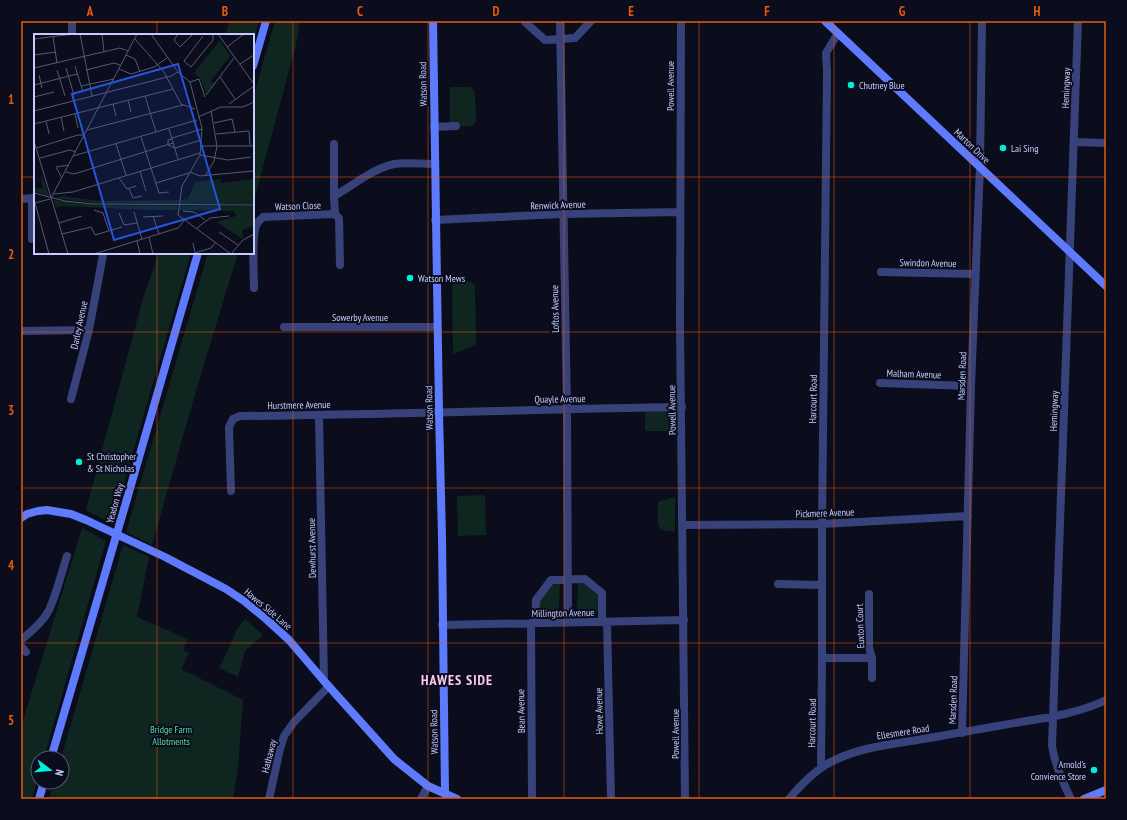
<svg xmlns="http://www.w3.org/2000/svg" width="1127" height="820" viewBox="0 0 1127 820" font-family="'PT Sans Narrow',sans-serif">
	<rect width="100%" height="100%" fill="#0b0c1c"/>
	<path fill="#0f2620" d="M230 21H259L253 43V35H225Z
		M275 21H300L296 45 253 204V98Z
		M450 87H471L475 92 476 122 472 126 450 127Z
		M159 253H191L112 524 86 510 143 298Z
		M208 253H238L195 394 152 545 126 532Z
		M452 272 475 285 476 345 453 354Z
		M674 410V431H645V411Z
		M485 495 486 535 458 536 457 496Z
		M675 497V532L661 530 658 524V502L663 500Z
		M82 528 106 541 44 758H38V778L32 799H21V727Z
		M123 545 149 557 137 617 188 639 183 650 189 653 181 669 243 700 238 769 233 799H49L54 782H62V758H61Z
		M560 579 559 611 535 612 536 600 551 580Z
		M578 579 602 593V612H577Z
		M245 619 263 635 245 651 238 677 219 668 238 628Z"/>
	<g fill="none" stroke-linecap="round" stroke-linejoin="round">
		<path stroke="#37427b" stroke-width="8" d="M72 21V35
			M525 21V22L545 40 575 38 591 21
			M560 21 567 408 568 623
			M681 21 680 325 685 799
			M434 127 456 126
			M1074 142 1106 143
			M334 144V196
			M32 198V239
			M21 199 35 198
			M435 220 563 214 680 212
			M340 265 339 218 335 214 334 196C354 185 372 169 394 164 405 162 423 164 435 164
			M881 272 975 274
			M254 288C254 274 251 234 257 224 258 221 261 219 263 217L335 214
			M284 327H437
			M21 331 89 330
			M880 383 971 386
			M71 399 89 330 103 255
			M319 415 324 681
			M231 491 229 427 233 419 240 416C387 415 535 409 682 407
			M682 525 822 524 968 516
			M778 584 822 585
			M869 594V647L872 658V678
			M607 622 611 799
			M531 623 532 799
			M535 623 536 600 551 580 585 579 602 593V622
			M442 625 684 620
			M21 640C31 632 43 622 49 610 57 593 61 574 67 556
			M21 646 26 652
			M822 658H872
			M962 733 971 386 980 167 982 21
			M821 768 822 658V524L827 72 826 53 838 33
			M269 799 280 749 284 736 294 722 329 686
			M421 799 428 786
			M789 799C802 783 818 767 837 759 861 748 886 745 911 741 948 735 984 728 1021 722 1050 717 1079 713 1106 700
			M1071 799C1062 781 1055 765 1052 746L1078 21"/>
		<path stroke="#5f7bfd" stroke-width="8" d="M433 21 439 412 442 537 445 794
			M825 21 1106 286
			M253 66 266 21
			M127 499 198 253
			M21 518 27 514 38 511 47 510 71 514 86 520 165 557 226 589 244 601 266 619 289 640 324 681 394 759 428 786 457 799
			M51 758 107 567
			M39 799 44 782
			M1084 799 1106 790"/>
		<path stroke="#5f7bfd" stroke-width="8" d="M107 567 127 499"/>
	</g>
	<path fill="none" stroke="#e8590c" stroke-width="1" stroke-opacity="0.55" d="M157 21V35M293 21V799M428 21V799M564 21V799M699 21V799M834 21V799M970 21V799M21 177H35M253 177H1106M157 253V799M21 332H1106M21 488H1106M21 643H1106"/>
	<g fill="#03eed8" stroke="#0b0c1c" stroke-width="1.5">
		<circle cx="851" cy="85" r="4"/>
		<circle cx="1003" cy="148" r="4"/>
		<circle cx="410" cy="278" r="4"/>
		<circle cx="79" cy="462" r="4"/>
		<circle cx="1094" cy="770" r="4"/>
	</g>
	<g text-anchor="middle" dominant-baseline="central" stroke-width="4" stroke-linejoin="round" paint-order="stroke">
		<g font-size="10" fill="#c7ccfe" stroke="#0b0c1c">
			<text transform="translate(423 84) rotate(-91)">Watson Road</text>
			<text transform="translate(670 86) rotate(-90)">Powell Avenue</text>
			<text transform="translate(1066 88) rotate(-88)">Hemingway</text>
			<text transform="translate(972 146) rotate(44)">Marton Drive</text>
			<text transform="translate(558 205) rotate(-2)">Renwick Avenue</text>
			<text transform="translate(298 206) rotate(-2)">Watson Close</text>
			<text transform="translate(928 263) rotate(1)">Swindon Avenue</text>
			<text transform="translate(555 309) rotate(-91)">Loftos Avenue</text>
			<text x="360" y="317">Sowerby Avenue</text>
			<text transform="translate(79 325) rotate(-78)">Darley Avenue</text>
			<text transform="translate(914 374) rotate(2)">Malham Avenue</text>
			<text transform="translate(962 376) rotate(-88)">Marsden Road</text>
			<text transform="translate(560 399) rotate(-1)">Quayle Avenue</text>
			<text transform="translate(813 399) rotate(-89)">Harcourt Road</text>
			<text transform="translate(299 405) rotate(-1)">Hurstmere Avenue</text>
			<text transform="translate(429 408) rotate(-91)">Watson Road</text>
			<text transform="translate(672 410) rotate(-91)">Powell Avenue</text>
			<text transform="translate(1054 411) rotate(-88)">Hemingway</text>
			<text transform="translate(115 503) rotate(-74)">Yeadon Way</text>
			<text transform="translate(825 513) rotate(-2)">Pickmere Avenue</text>
			<text transform="translate(312 548) rotate(-91)">Dewhurst Avenue</text>
			<text transform="translate(268 609) rotate(40)">Hawes Side Lane</text>
			<text transform="translate(563 613) rotate(-1)">Millington Avenue</text>
			<text transform="translate(860 626) rotate(-92)">Euxton Court</text>
			<text transform="translate(953 700) rotate(-88)">Marsden Road</text>
			<text transform="translate(521 711) rotate(-91)">Bean Avenue</text>
			<text transform="translate(599 711) rotate(-91)">Howe Avenue</text>
			<text transform="translate(812 723) rotate(-89)">Harcourt Road</text>
			<text transform="translate(434 732) rotate(-91)">Watson Road</text>
			<text transform="translate(903 732) rotate(-9)">Ellesmere Road</text>
			<text transform="translate(675 734) rotate(-90)">Powell Avenue</text>
			<text transform="translate(269 756) rotate(-76)">Hathaway</text>
		</g>
		<g font-size="10" fill="#c7ccfe" stroke="#0b0c1c" text-anchor="start">
			<text x="859" y="85">Chutney Blue</text>
			<text x="1011" y="148">Lai Sing</text>
			<text x="418" y="278">Watson Mews</text>
			<text x="87" y="456">St Christopher<tspan x="87" dy="12">&amp; St Nicholas</tspan></text>
			<text x="1086" y="764" text-anchor="end">Arnold's<tspan x="1086" dy="12">Convience Store</tspan></text>
		</g>
		<g font-size="10" fill="#55dca0" stroke="#0b0c1c">
			<text x="171" y="729">Bridge Farm<tspan x="171" dy="12">Allotments</tspan></text>
		</g>
		<g font-size="14" font-weight="bold" letter-spacing="1" fill="#fec9f5" stroke="#0b0c1c">
			<text x="457" y="680">HAWES SIDE</text>
		</g>
	</g>
	<g transform="translate(34 34)">
		<rect width="220" height="220" fill="#0b0c1c"/>
		<path d="M186 6 196 22 177 47 180 50 172 59 167 45 160 39ZM7 141H8L15 162 0 157V154L9 155ZM187 145V149L220 145V170H146V166L154 165 161 148ZM28 162 67 167 145 166 144 170 59 169 22 164ZM20 166 60 171 143 172V176H113L28 172 22 174ZM146 172H220V192L208 196 209 205 182 188 202 182 200 177 145 176Z" fill="#0f2620"/>
		<path fill="none" stroke="#565976" stroke-width="1" d="M46 0 58 62M68 0 70 18M117 0 144 38 156 48 168 94 166 121 148 152 144 181 197 220M144 0 140 6 146 13 159 0M159 0H180M184 0 220 50M169 2 150 27 157 33 179 6V1M19 3 23 29M0 5 39 0M101 5 130 38 147 70 161 75M193 13 210 0M0 21 22 18M92 21 101 25 106 38M206 30 220 21M41 32 49 58M0 34 86 14 94 17M32 34 40 61M85 35 97 40 120 33 133 24M23 36 31 62M52 36 80 29 86 31M5 41 8 54M186 43 201 65M156 48 165 45 171 63M0 51 43 40M47 52 80 45M172 61 200 24M111 62 122 98M0 63 20 58M94 66 97 78M79 70 82 82M195 70 220 52M0 77 137 42 144 38M41 80 44 94M27 83 30 97M164 83 187 73H209L220 68M12 87 15 100M180 89 198 85 201 98M0 90 139 55M135 95 144 125M53 96 149 71M182 100 215 97 216 111M107 103 125 159 135 158M138 104 168 95M138 105 134 106V111L141 114M0 107 34 220M82 110 92 141M167 112H220M2 114 44 101H51M141 114 167 106M166 121 194 126 217 123M39 122 163 86M6 124 36 116 42 118M106 137 112 157M32 138 40 140 139 109M156 138 166 142 219 137M172 141 180 127 183 112 177 77M28 144 22 133 35 131M85 144 93 155 102 152M122 149 155 139M95 155 99 164 108 162M0 159 31 167 58 170 220 171M20 160 39 158 166 119M17 164 103 0M1 169 15 220M1 169 16 165M60 176 69 179 75 197M149 177 160 178 171 186M100 178 108 205M85 179 90 191 103 189M119 182 125 200M109 183 129 182M25 189 48 182M163 194 176 184 195 182M185 198 204 211M28 200 57 193 61 201 88 193M115 203 119 220M103 207 106 220M159 209 161 219 177 214 181 209M60 220 144 194 150 187M197 220 209 206 220 200"/>
		<path fill="#2654da" fill-opacity="0.15" stroke="#2654da" stroke-width="2" d="M144 30 186 175 80 206 38 60Z"/>
		<rect width="220" height="220" fill="none" stroke="#c7ccfe" stroke-width="2"/>
	</g>
	<rect width="1127" height="820" fill="none" stroke="#0b0c1c" stroke-width="44"/>
	<g transform="translate(50 770) rotate(106)"><circle r="19" fill="#0b0c1c" stroke="#565976"/>
	<path d="M0-3L7 15L0 10L-7 15Z" fill="#03eed8"/>
	<text y="-6" font-size="11" font-weight="bold" text-anchor="middle" fill="#c7ccfe">N</text>
	</g>
	<rect x="22" y="22" width="1083" height="776" fill="none" stroke="#e8590c" stroke-width="1.5"/>
	<g font-size="13" text-anchor="middle" font-weight="bold" fill="#e8590c">
		<text x="90" y="16">A</text>
		<text x="225" y="16">B</text>
		<text x="360" y="16">C</text>
		<text x="496" y="16">D</text>
		<text x="631" y="16">E</text>
		<text x="767" y="16">F</text>
		<text x="902" y="16">G</text>
		<text x="1037" y="16">H</text>
		<text x="11" y="104">1</text>
		<text x="11" y="259">2</text>
		<text x="11" y="415">3</text>
		<text x="11" y="570">4</text>
		<text x="11" y="725">5</text>
	</g>
</svg>
